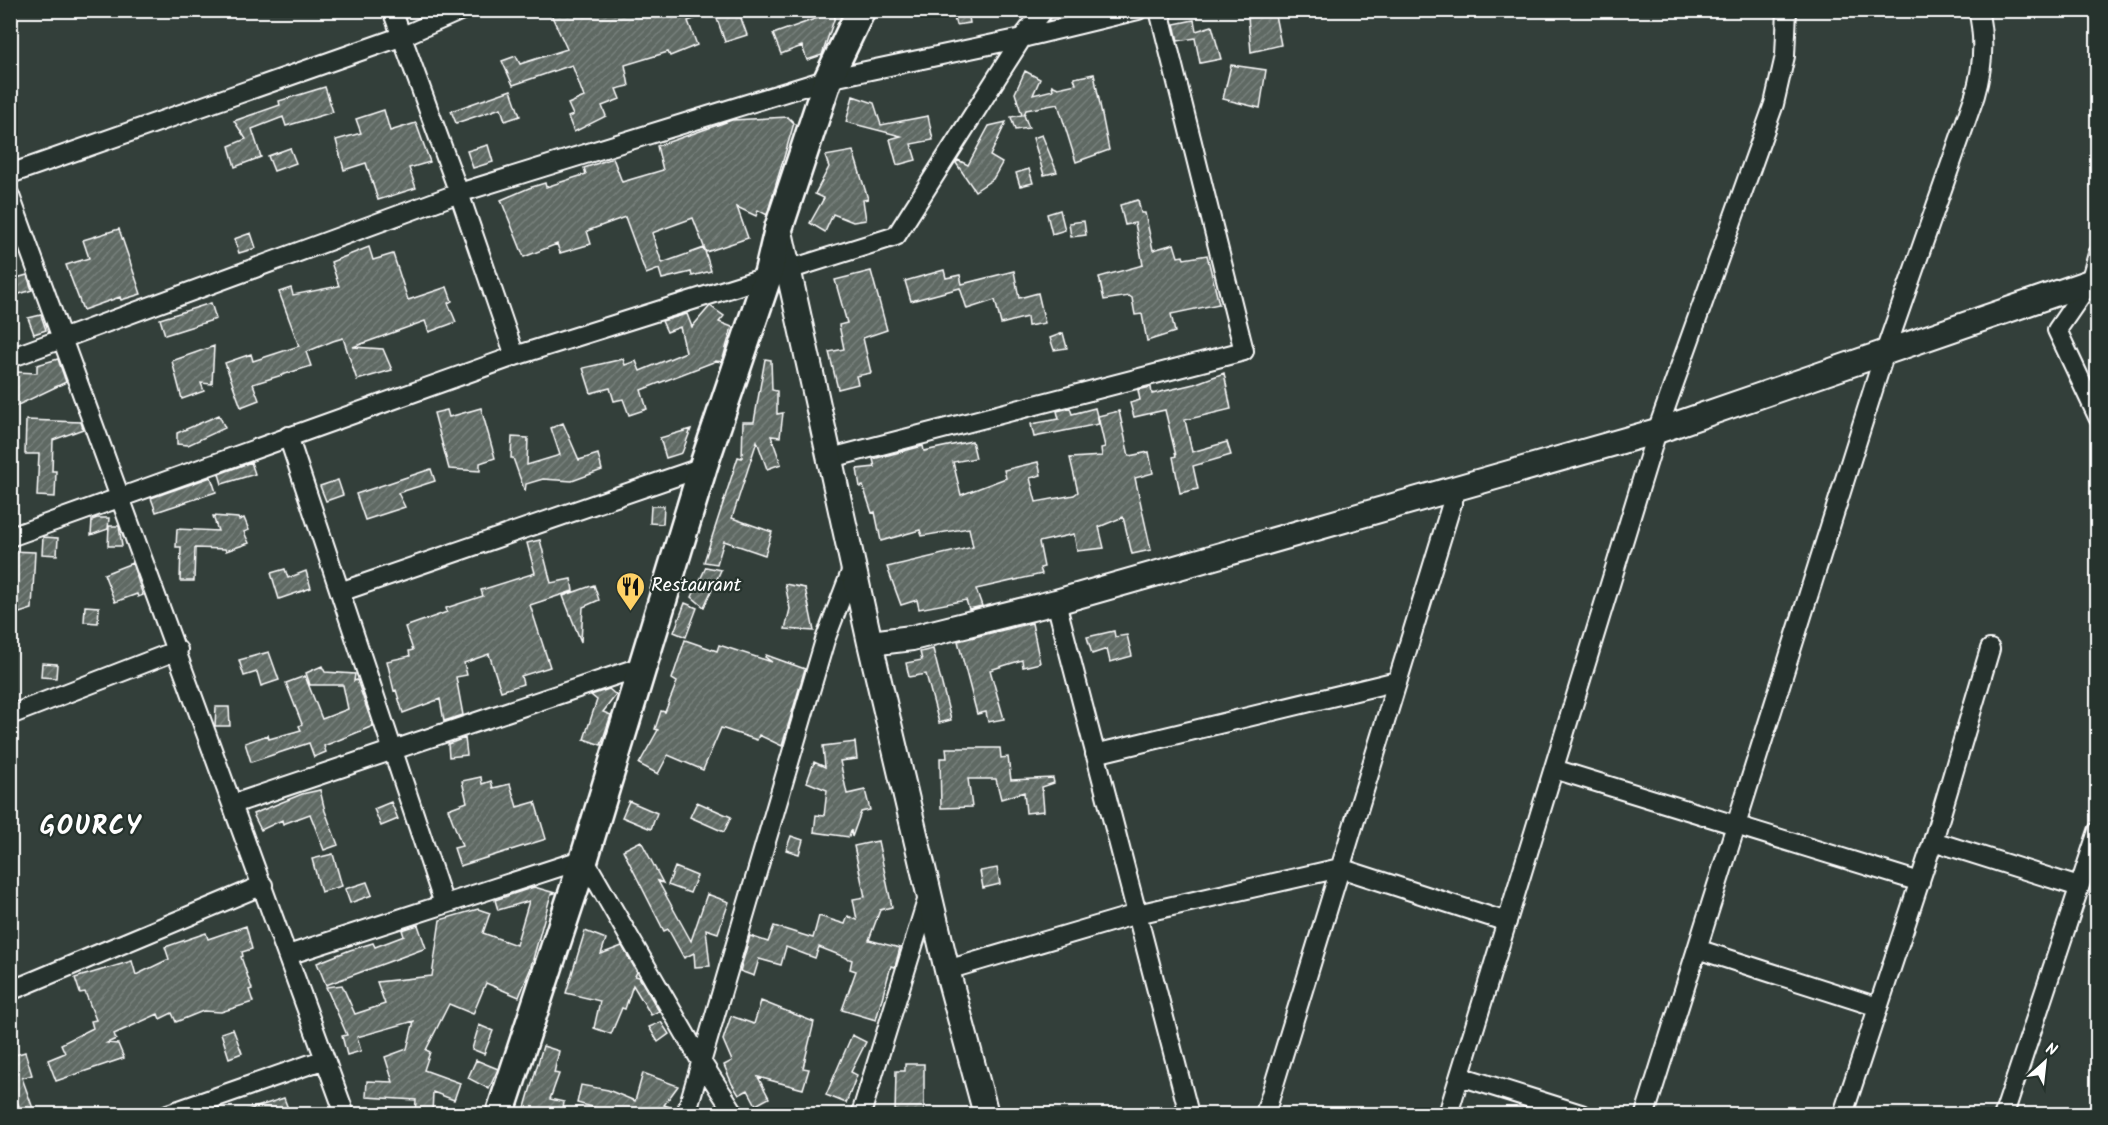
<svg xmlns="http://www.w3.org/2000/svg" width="2108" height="1125" viewBox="0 0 2108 1125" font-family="Kalam,sans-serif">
	<defs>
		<pattern id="building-hatch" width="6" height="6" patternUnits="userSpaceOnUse" patternTransform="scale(1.5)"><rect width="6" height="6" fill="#5f6964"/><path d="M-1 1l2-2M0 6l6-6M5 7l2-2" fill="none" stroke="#77807b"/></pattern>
	</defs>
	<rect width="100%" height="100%" fill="#333f3a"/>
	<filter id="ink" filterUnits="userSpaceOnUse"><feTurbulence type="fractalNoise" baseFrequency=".0167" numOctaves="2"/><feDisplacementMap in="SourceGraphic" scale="12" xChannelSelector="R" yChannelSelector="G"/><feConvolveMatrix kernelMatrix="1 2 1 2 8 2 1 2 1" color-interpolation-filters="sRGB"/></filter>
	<g filter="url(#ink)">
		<path fill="url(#building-hatch)" stroke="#fff" stroke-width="1.5" d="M549 10H712V13L688 21 697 45 670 56 668 52 625 65 629 86 616 89 620 99 602 106 606 116 574 132 568 117 573 115 568 104 584 97 572 65 513 85 502 61 516 56 520 64 567 49Z
			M714 10H738L747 35 725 42Z
			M952 10H968L970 23 956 25Z
			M837 11 822 55 807 60 802 46 781 54 773 34Z
			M1275 15 1281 45 1251 52 1248 17Z
			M1194 20 1196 31 1212 26 1221 59 1200 63 1195 38 1178 41 1174 24Z
			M1231 65 1266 70 1260 108 1223 99Z
			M1025 71 1040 79 1033 95 1053 90 1052 85 1058 88 1076 84 1074 78 1094 74 1109 150 1076 162 1058 104 1026 110 1024 115 1029 128 1015 130 1011 117 1022 115 1015 93Z
			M325 87 333 112 286 126 283 117 252 129 261 157 235 167 229 146 246 139 234 121 280 105 279 101Z
			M511 90 520 116 505 121 501 108 456 123 451 111Z
			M853 96 874 103 881 125 928 116 933 140 911 144 916 160 897 165 890 139 901 136 846 122Z
			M384 110 390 131 416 123 430 162 409 168 416 188 378 200 366 163 344 170 336 140 361 133 356 119Z
			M788 117 794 123 767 215 758 210 756 216 737 207 748 238 706 252 693 218 652 233 662 263 704 248 711 271 692 276 691 272 662 279 659 269 646 274 625 217 587 231 591 244 560 253 557 244 524 257 501 200 529 188 545 183 546 187 586 174 584 168 613 158 622 182 663 170 657 146 732 120Z
			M1006 122 990 156 1002 163 993 179 975 191 956 163 958 160 968 165 989 126Z
			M1042 135 1057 172 1044 175 1033 138Z
			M488 145 493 162 473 168 467 151Z
			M290 148 296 163 274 171 268 156Z
			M853 151 868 199 863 200 866 220 853 222 833 214 825 232 810 223 824 198 815 194 829 167 825 156Z
			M1029 169 1033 183 1020 186 1016 173Z
			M1138 200 1141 213H1145L1153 250 1174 244 1178 257 1183 256 1184 259 1207 255 1219 304 1171 314 1175 332 1147 341 1142 314 1135 315 1132 298 1129 296 1104 300 1099 277 1143 265 1135 223 1125 225 1120 205Z
			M1060 210 1065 230 1052 234 1047 214Z
			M1084 221 1086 235 1071 237 1069 223Z
			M119 229 141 294 121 300 120 297 83 310 66 265 89 258 83 240Z
			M251 233 256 248 239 253 234 239Z
			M369 247 373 260 393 254 408 300 447 287 452 301 448 303 456 322 429 332 425 321 353 347 383 349 392 370 357 380 343 338 333 341 306 352 311 366 253 384 259 400 241 407 225 363 251 354 253 361 299 346 279 292 291 288 293 295 339 286 331 262Z
			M944 270 946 278 960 275 962 284 1014 271 1019 298 1038 293 1045 323 1028 326 1027 317 1001 324 995 300 967 309 960 288 911 301 905 281Z
			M871 271 887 330 863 338 871 373 856 376 858 384 838 389 829 352 844 349 839 325 847 323 835 280Z
			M27 275 32 290 13 296 10 280Z
			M211 303 216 319 165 335 160 319Z
			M710 306 724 316 719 322 732 327 722 362 716 361 641 390 647 409 629 415 623 399 614 401 610 388 591 393 583 368 623 359 625 365 636 361 640 371 686 352 680 327 667 332 662 321 687 314 692 327Z
			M41 315 46 330 34 334 28 318Z
			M1063 333 1067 348 1054 350 1050 338Z
			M214 346 212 384 201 383 204 391 182 399 172 361Z
			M58 359 66 382 14 407 10 405V391H15L16 372 37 373V365Z
			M765 359 771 360 772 390 777 391V414L783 413 780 437 771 436 781 464 767 469 757 441 732 518 772 532 765 555 724 541 717 564 704 562 738 457 742 458 743 422H754Z
			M1224 373 1231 409 1185 420 1192 452 1227 442 1231 455 1193 466 1198 489 1180 493 1173 457 1176 456 1165 410 1134 417 1130 403 1140 400 1138 390 1151 387 1152 394 1194 384Z
			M481 408 495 458 480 463V471L449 469 434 413 447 410 449 417Z
			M1070 408 1072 414 1095 408 1099 424 1034 437 1031 424 1059 419 1057 411Z
			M1119 411 1129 456 1149 452 1153 473 1135 478 1151 550 1132 554 1123 517 1099 527 1104 548 1077 551 1074 534 1039 542 1044 567 1040 568 1042 574 976 589 982 606 969 609 966 600 919 609 917 600 901 605 887 567 973 547 969 528 922 536 920 530 881 541 875 512 872 513 863 486 860 487 857 469 875 467 873 459 923 446 924 451 972 441 976 458 953 462 961 495 1006 478 1004 470 1038 462 1041 475 1030 478 1036 502 1074 495 1078 492 1070 458 1102 456 1101 448 1105 447 1098 416Z
			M219 415 225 428 188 445 177 444V433Z
			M26 420 81 422 83 429 53 440 52 471H56L55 497 37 496 39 454H25Z
			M563 423 579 460 598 454 602 470 572 481 543 479 526 484 525 492 513 458H511L512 437 528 438 527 465 560 455 551 428Z
			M691 429 682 453 666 458 660 438Z
			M251 462 255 474 222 484 219 474Z
			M431 469 435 481 398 493 405 507 365 520 356 494Z
			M211 477 216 492 156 512 151 498Z
			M338 480 343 495 326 501 320 486Z
			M651 506H664L663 524 650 523Z
			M213 516 238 518 239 520 244 518 249 530 244 532 249 543 226 551 225 549 195 548 194 581H180L181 547H176L177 529 218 531Z
			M97 518H109L108 529 91 535 92 520Z
			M109 526H119L122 546H108Z
			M43 537 58 538 57 555 42 554Z
			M540 540 551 583 571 579 573 591 530 605 550 667 521 676 523 684 501 691 489 654 464 663 467 675 456 677 463 715 444 721 440 699 403 713 396 690 394 691 387 661 410 656 409 651 413 650 405 627 447 612 446 608 483 596 481 590 535 573 527 543Z
			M10 551 35 552 32 609 10 616Z
			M132 563 143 595 138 597 137 594 115 602 104 574Z
			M706 567 721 570 704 607 692 597Z
			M285 569 288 578 306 571 311 588 279 599 271 573Z
			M785 584 805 588 814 631 785 629 790 609Z
			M594 585 599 600 583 607 581 642 563 596Z
			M685 603 697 608 686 637 674 632Z
			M85 606 99 607 98 623 84 622Z
			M1032 623 1040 663 1023 667 1022 660 990 670 1004 719 988 722 986 712 977 714 958 641Z
			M1114 631 1115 637 1127 635 1132 656 1110 662 1107 649 1092 654 1087 637Z
			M685 640 717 651 719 645 772 662 765 657 766 655 805 669 782 746 759 735 757 740 721 728 703 770 668 755 658 774 639 764 658 730 655 729 661 711 665 712 677 682 672 679Z
			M933 649 951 720 939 723 926 674 909 677 906 663 922 660 920 652Z
			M269 652 279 680 261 686 257 672 244 676 239 660Z
			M42 663 57 664 56 678 41 677Z
			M322 666 325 672 355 674 354 681 357 680 373 726 324 746 326 752 314 757 309 743 251 762 245 743 268 735 269 739 301 730 299 726 302 724 286 683 305 676 322 719 348 709 343 685H310L306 673Z
			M609 689 616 695 603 712 611 715 601 745 584 739 597 700 591 695Z
			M216 707H229L230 726H215Z
			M465 738 467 755 449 757 448 744Z
			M855 742 857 759 840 761 847 794 865 790 870 810 861 812 852 837 851 830 849 837 814 832 816 815 824 816 827 790 807 782 814 762 825 767 823 746Z
			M946 748H1000L1001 758 1008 757 1011 780 1053 778 1054 783 1042 787 1044 811 1026 813 1024 792 1001 799 996 779H968L972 807 941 808 940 758H947Z
			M481 777 482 784 491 781 493 788 510 784 517 807 535 802 546 839 460 866 454 848 462 846 448 809 467 802 462 781Z
			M320 790 325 811 338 845 324 850 310 814 283 824 282 820 261 830 253 814 302 794Z
			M629 801 657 813 651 829 622 817Z
			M391 802 398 819 381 826 374 809Z
			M697 802 731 817 724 832 690 817Z
			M791 836 803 840 799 854 786 850Z
			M641 841 663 883 658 881 691 941 707 894 729 902 718 933 706 929 710 966 695 967 694 953 684 958 668 929 664 931 623 850Z
			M878 841 892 907 880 910 869 940 900 948 895 967 891 966 876 1020 842 1010 856 971 850 969 852 960 819 947 815 958 786 947 781 965 759 959 754 976 740 971 750 936 768 942 774 926 813 938 819 916 845 924 848 916 857 920 853 899 865 897 854 846Z
			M333 854 342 886 321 892 312 859Z
			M675 867 697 876 690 893 668 885Z
			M997 868 1000 884 983 888 980 871Z
			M367 882 372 895 350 903 345 889Z
			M534 887 555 893 551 894 530 970 519 997 486 983 473 1014 449 1004 426 1050 430 1052 424 1070 460 1083 454 1100 433 1092 432 1114H415L416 1100 366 1097 367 1081 393 1082 385 1057 407 1049 414 1021 357 1037 361 1051 347 1055 342 1036 347 1035 326 987 342 985 355 1014 385 1004 377 982 432 976 440 920 478 909 490 913 483 933 516 945 529 901 498 910 495 900Z
			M418 925 426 948 326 985 317 963 350 950 373 943 375 947 404 936 402 930Z
			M246 926 252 949 242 952 243 956 241 957 252 989 249 990 253 1002 221 1012 203 1011 176 1022 172 1013 160 1019 158 1014 114 1034 116 1039 107 1043 118 1044 124 1058 56 1081 48 1060 65 1053 61 1044 93 1028 91 1021 96 1020 85 992 80 993 75 978 132 961 136 975 169 959 165 947 206 933 208 939Z
			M585 931 606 939 601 954 622 946 637 972 635 976 639 977 659 1011 651 1015 633 985 625 1009 622 1008 611 1034 594 1028 600 1001 566 993Z
			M761 1001 814 1022 803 1068 809 1069 803 1089 758 1077 769 1098 756 1105 748 1090 739 1095 732 1084 724 1065 732 1061 723 1040 731 1016 754 1024Z
			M661 1022 669 1034 658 1042 649 1027Z
			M479 1025 493 1031 484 1054 472 1049Z
			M233 1029 242 1053 229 1058 221 1033Z
			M852 1035 866 1042 851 1072 857 1075 846 1103 826 1095Z
			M543 1046 559 1051 554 1073 559 1074 550 1099 564 1102 562 1114H523Z
			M25 1052 32 1075 22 1078 35 1114H22L10 1084V1077L17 1074 12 1056Z
			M476 1060 498 1069 489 1089 468 1078Z
			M905 1064H924V1114H895L896 1071H905Z
			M643 1073 678 1086 664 1105 676 1109 675 1114H598L600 1109 577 1103 581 1085 608 1090 635 1101Z
			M284 1098 290 1114H242V1112Z"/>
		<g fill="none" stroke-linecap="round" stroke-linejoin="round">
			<defs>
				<path id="street" d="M392 10 459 193 515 356
					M10 174 403 36 462 10
					M10 196 345 1114
					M2098 254 2090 282 2057 330 2098 417
					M10 358 459 193 828 79 1022 38 1138 10
					M288 436 444 904
					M831 458 1244 351 1159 10
					M10 537 515 356 896 236 1022 38 1044 10
					M340 592 703 467
					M1056 602 1189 1114
					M10 715 178 650
					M1095 754 1397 681
					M1554 769 1920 882
					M233 804 643 666
					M1933 841 2079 887
					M1697 949 1878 1007
					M288 955 584 859 702 1063 735 1114
					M947 970 1137 914 1340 868 1507 922
					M10 991 263 885
					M1460 1076 1581 1114
					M168 1114 325 1059
					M686 1114 825 640 854 564
					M861 1114 929 894
					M1265 1114 1456 490
					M1448 1114 1657 431 1774 104 1785 56 1787 10
					M1645 1114 1885 352 1975 95C1983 68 1985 39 1978 10
					M1843 1114 1933 841 1990 649
					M2004 1114 2098 831"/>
				<path id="secondary" d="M779 227 870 643 947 970 986 1114
					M870 643 912 638 1056 602 1657 431 2098 279"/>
				<path id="primary" d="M500 1114 584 859 703 467 767 278 779 227 828 79 861 10"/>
			</defs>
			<use href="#street" stroke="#fff" stroke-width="22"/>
			<use href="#secondary" stroke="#fff" stroke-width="28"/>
			<use href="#primary" stroke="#fff" stroke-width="32"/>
			<use href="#street" stroke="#26332d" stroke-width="18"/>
			<use href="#secondary" stroke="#26332d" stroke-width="24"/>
			<use href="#primary" stroke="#26332d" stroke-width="27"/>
		</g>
	</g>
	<defs>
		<symbol id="restaurant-pin" viewBox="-11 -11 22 30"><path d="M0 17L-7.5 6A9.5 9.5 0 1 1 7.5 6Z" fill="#ffd166" stroke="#26332d"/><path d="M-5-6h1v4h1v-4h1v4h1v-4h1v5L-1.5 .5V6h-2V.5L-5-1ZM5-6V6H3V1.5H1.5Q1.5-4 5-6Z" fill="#111"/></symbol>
	</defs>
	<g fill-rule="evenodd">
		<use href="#restaurant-pin" x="614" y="570" width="33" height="45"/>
	</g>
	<g text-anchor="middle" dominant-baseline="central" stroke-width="4.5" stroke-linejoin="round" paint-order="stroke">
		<g font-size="20" fill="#fff" stroke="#26332d" text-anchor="start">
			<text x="651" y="586">Restaurant</text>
		</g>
		<g font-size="26" font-weight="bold" letter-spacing="1.5" fill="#fff" stroke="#26332d">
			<text x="91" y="827">GOURCY</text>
		</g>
	</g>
	<rect width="2108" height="1125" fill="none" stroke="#26332d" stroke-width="36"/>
	<rect x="18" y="18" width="2072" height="1089" fill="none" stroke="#fff" stroke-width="2" filter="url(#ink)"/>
	<g transform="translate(2045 1062) rotate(27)" stroke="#26332d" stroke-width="4.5" paint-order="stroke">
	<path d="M0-4.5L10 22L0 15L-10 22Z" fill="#ffffff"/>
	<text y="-9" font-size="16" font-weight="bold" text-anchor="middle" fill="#ffffff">N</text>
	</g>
</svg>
